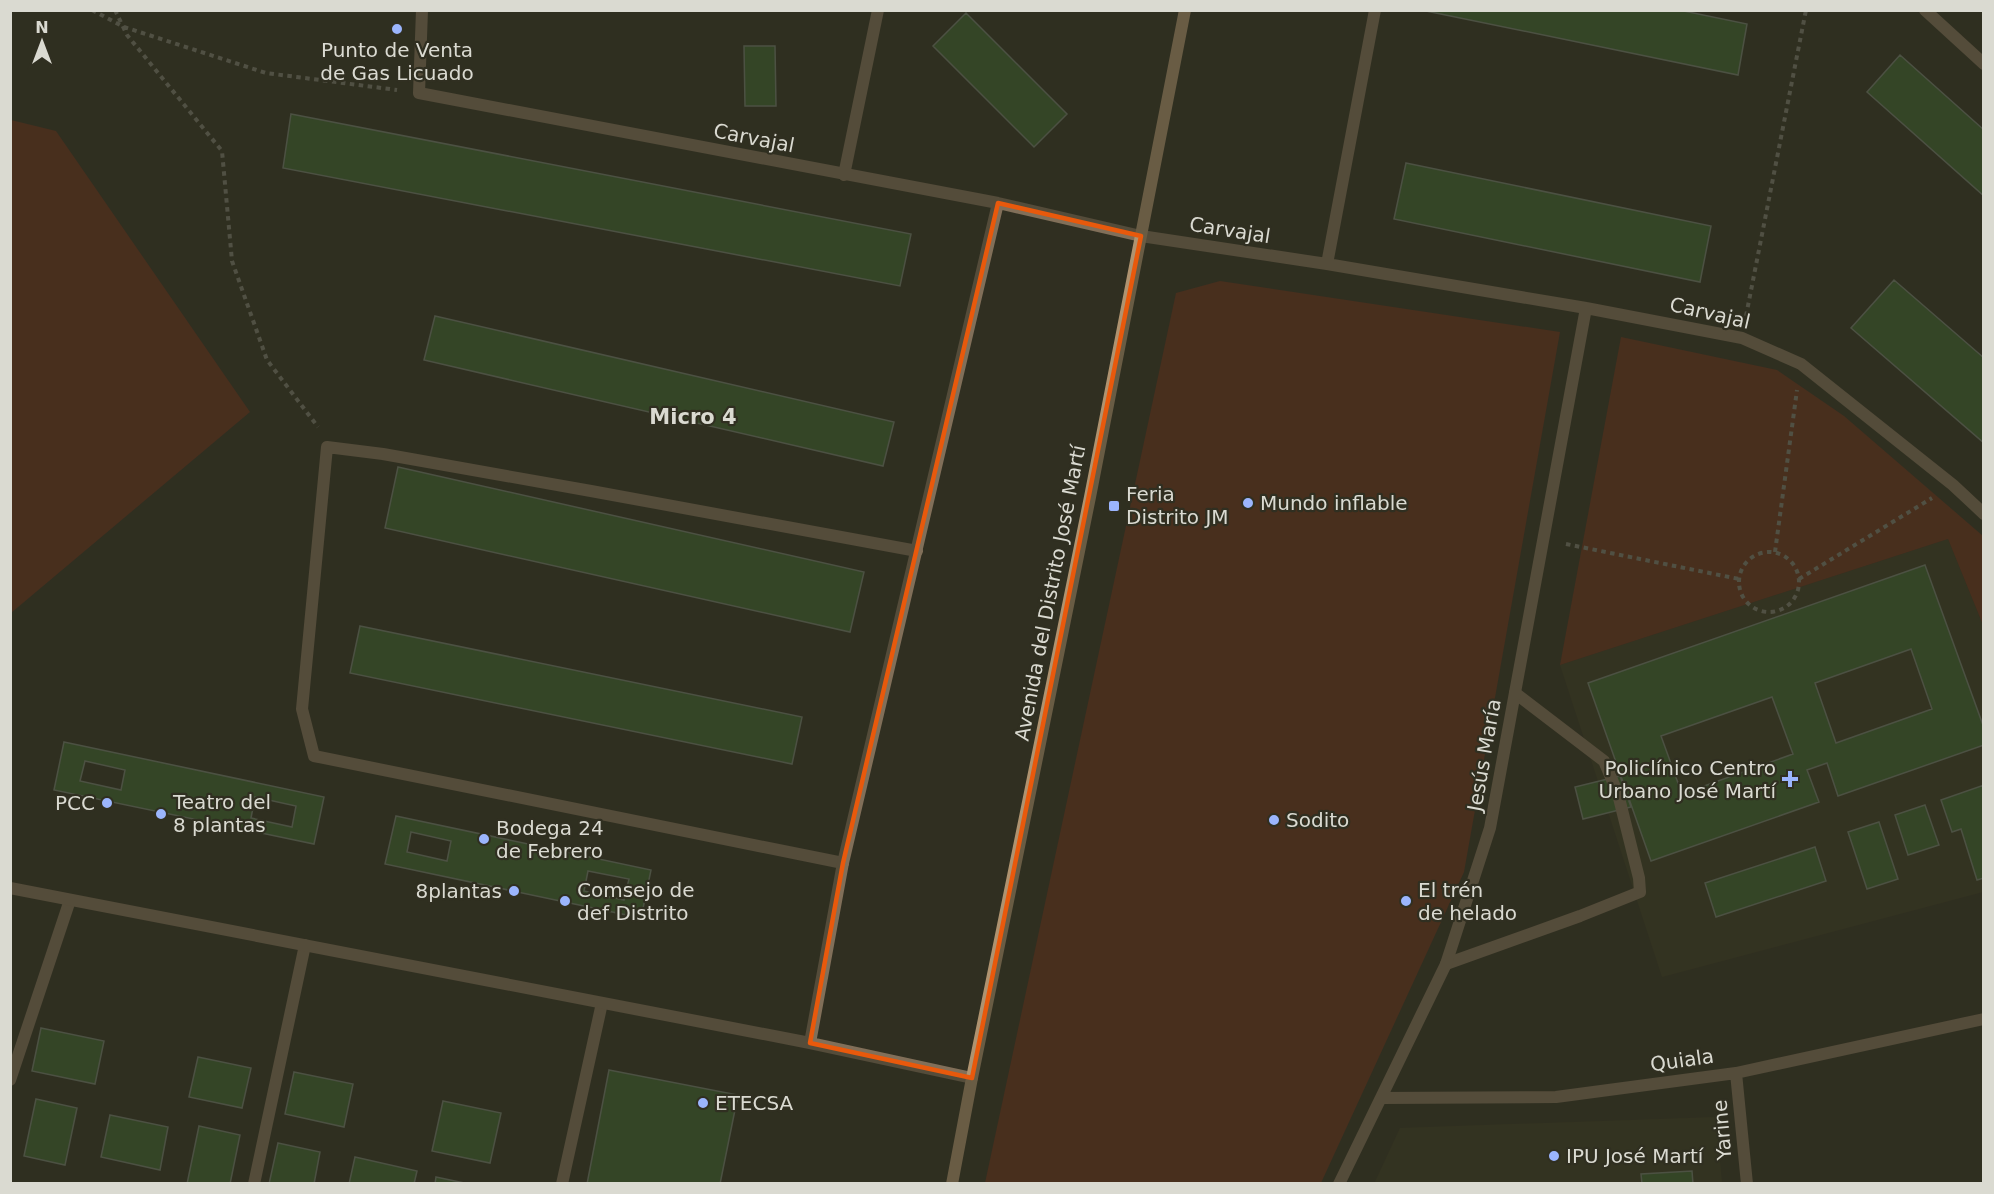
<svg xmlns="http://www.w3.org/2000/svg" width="1994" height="1194" viewBox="0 0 1994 1194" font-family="'DejaVu Sans',sans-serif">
	<rect width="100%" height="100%" fill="#302f21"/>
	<path fill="#393822" d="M1948 539 1983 625V892L1662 977 1560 665Z
		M1716 1117 1722 1183 1374 1184 1400 1128Z"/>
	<path fill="#662f1a" d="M11 120 56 131 250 412 11 613Z
		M1220 281 1560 332 1464 872 1321 1183H985L1176 293Z
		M1621 337 1777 370 1844 416 1983 536V625L1948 539 1560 665Z"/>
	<path fill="#3a5f2e" stroke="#6f7a6c" stroke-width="1.5" fill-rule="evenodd" d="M1679 10 1747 24 1738 75 1426 11Z
		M966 13 1067 114 1034 147 933 46Z
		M744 46H775L776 106H745Z
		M1900 55 1984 130V196L1867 92Z
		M291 114 911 234 900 286 283 168Z
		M1406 163 1711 226 1700 282 1394 219Z
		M1894 280 1984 358V443L1851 328Z
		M435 316 894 422 883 466 424 360Z
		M398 467 864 572 850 632 385 528Z
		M1925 565 1984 728V745L1838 796 1827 763 1807 770 1819 802 1651 861 1588 683ZM1911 649 1932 709 1836 743 1815 683ZM1772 697 1793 754 1682 794 1661 736Z
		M360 626 802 717 792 764 350 673Z
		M64 742 324 797 314 844 54 790Z
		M85 761 125 770 121 790 80 781Z
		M1620 776 1631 807 1583 819 1575 787Z
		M1984 785V878L1977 880 1961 829 1952 832 1941 800Z
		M255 797 296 806 292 827 251 818Z
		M1925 805 1939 845 1908 855 1895 815Z
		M396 816 651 870 641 918 385 864Z
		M1879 822 1898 879 1867 889 1848 832Z
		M411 832 451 841 447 861 407 852Z
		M1815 847 1826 881 1716 917 1705 883Z
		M588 871 629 879 624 900 584 891Z
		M41 1028 104 1041 95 1084 32 1071Z
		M198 1057 251 1068 242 1108 189 1097Z
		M609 1070 738 1095 720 1184H587Z
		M294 1072 353 1084 344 1127 285 1114Z
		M36 1099 77 1108 65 1165 24 1156Z
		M443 1101 501 1113 490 1163 432 1151Z
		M110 1115 168 1127 160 1170 101 1157Z
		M199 1126 240 1135 230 1184H187Z
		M278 1143 320 1152 314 1184H269Z
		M355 1157 417 1171 414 1184H349Z
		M1692 1171 1693 1184H1642L1641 1174Z
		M436 1177 469 1184H435Z"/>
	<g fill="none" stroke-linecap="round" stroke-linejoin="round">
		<path stroke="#79786d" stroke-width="4" stroke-dasharray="4.5 4.5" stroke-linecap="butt" d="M92 10 124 27 266 73 397 90
			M115 10 127 35 222 151 232 261 267 360 318 427
			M1746 316 1806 10
			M1566 544 1739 579
			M1739 582a30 30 0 1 1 60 0a30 30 0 1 1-60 0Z
			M1775 552 1797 390
			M1799 579 1932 498"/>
		<path stroke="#816f59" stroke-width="12" d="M843 863 314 756 302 709 327 447 383 454 591 491 917 551
			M1446 964 1580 916 1640 892 1639 878 1618 794 1604 761 1515 693
			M10 1080 70 900
			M254 1184 305 945
			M562 1184 602 1003"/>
		<path stroke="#816f59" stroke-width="12" d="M422 10 419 93 998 203 1141 236 1327 264 1586 308 1742 338 1801 364 1953 485 1984 514
			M1925 10 1984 64
			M844 175 878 10
			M1327 264 1375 10
			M10 888 810 1043 972 1078
			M810 1043 843 863 998 203
			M1736 1073 1747 1184
			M1381 1098 1556 1097 1736 1073 1984 1019
			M1339 1184 1446 964 1490 828 1586 308"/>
		<path stroke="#af9370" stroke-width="12" d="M952 1184 972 1078 1090 497 1185 10"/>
	</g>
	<path d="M0 0H1994V1194H0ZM998 203 1141 236 972 1078 810 1043 843 863Z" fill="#302f21" fill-opacity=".55" fill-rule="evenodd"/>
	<path fill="none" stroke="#e8590c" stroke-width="4.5" stroke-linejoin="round" d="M998 203 1141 236 972 1078 810 1043 843 863Z"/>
	<g fill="#9bb5fd" stroke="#302f21" stroke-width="2">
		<circle cx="397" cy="29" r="6"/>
		<circle cx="1248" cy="503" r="6"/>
		<rect x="1108" y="500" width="12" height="12" rx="3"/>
		<path d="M1787 770h6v6h6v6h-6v6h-6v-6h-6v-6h6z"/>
		<circle cx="107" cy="803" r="6"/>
		<circle cx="161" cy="814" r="6"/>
		<circle cx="1274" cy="820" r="6"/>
		<circle cx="484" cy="839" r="6"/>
		<circle cx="514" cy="891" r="6"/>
		<circle cx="565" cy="901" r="6"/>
		<circle cx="1406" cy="901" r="6"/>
		<circle cx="703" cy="1103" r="6"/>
		<circle cx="1554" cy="1156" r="6"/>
	</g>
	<g text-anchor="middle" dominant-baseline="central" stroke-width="4.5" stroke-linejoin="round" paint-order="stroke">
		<g font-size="20" fill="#dadad1" stroke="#302f21" text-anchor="start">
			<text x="397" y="50" text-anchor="middle">Punto de Venta<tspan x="397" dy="23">de Gas Licuado</tspan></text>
			<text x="1126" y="494">Feria<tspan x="1126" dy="23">Distrito JM</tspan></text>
			<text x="1260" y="503">Mundo inflable</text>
			<text x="1776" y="768" text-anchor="end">Policlínico Centro<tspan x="1776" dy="23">Urbano José Martí</tspan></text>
			<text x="173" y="802">Teatro del<tspan x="173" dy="23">8 plantas</tspan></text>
			<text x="95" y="803" text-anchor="end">PCC</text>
			<text x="1286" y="820">Sodito</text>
			<text x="496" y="828">Bodega 24<tspan x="496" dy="23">de Febrero</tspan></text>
			<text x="577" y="890">Comsejo de<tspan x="577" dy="23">def Distrito</tspan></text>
			<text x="1418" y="890">El trén<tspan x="1418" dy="23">de helado</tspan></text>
			<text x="502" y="891" text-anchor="end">8plantas</text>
			<text x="715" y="1103">ETECSA</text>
			<text x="1566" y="1156">IPU José Martí</text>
		</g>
		<g font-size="20" fill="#dadad1" stroke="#302f21">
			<text transform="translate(754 138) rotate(11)">Carvajal</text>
			<text transform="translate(1230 230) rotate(9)">Carvajal</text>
			<text transform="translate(1710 313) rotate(13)">Carvajal</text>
			<text transform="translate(1050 593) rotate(-79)">Avenida del Distrito José Martí</text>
			<text transform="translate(1484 755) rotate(-80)">Jesús María</text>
			<text transform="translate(1682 1060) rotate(-8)">Quiala</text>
			<text transform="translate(1722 1130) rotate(-95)">Yarine</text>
		</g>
		<g font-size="21" font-weight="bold" fill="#dadad1" stroke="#302f21">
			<text x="693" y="417">Micro 4</text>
		</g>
	</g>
	<rect width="1994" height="1194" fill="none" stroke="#dadad1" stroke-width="24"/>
	<g transform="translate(42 42)" stroke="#302f21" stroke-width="4.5" paint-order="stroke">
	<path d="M0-4.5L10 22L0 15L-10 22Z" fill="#dadad1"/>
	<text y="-9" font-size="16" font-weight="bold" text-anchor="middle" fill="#dadad1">N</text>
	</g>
</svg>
